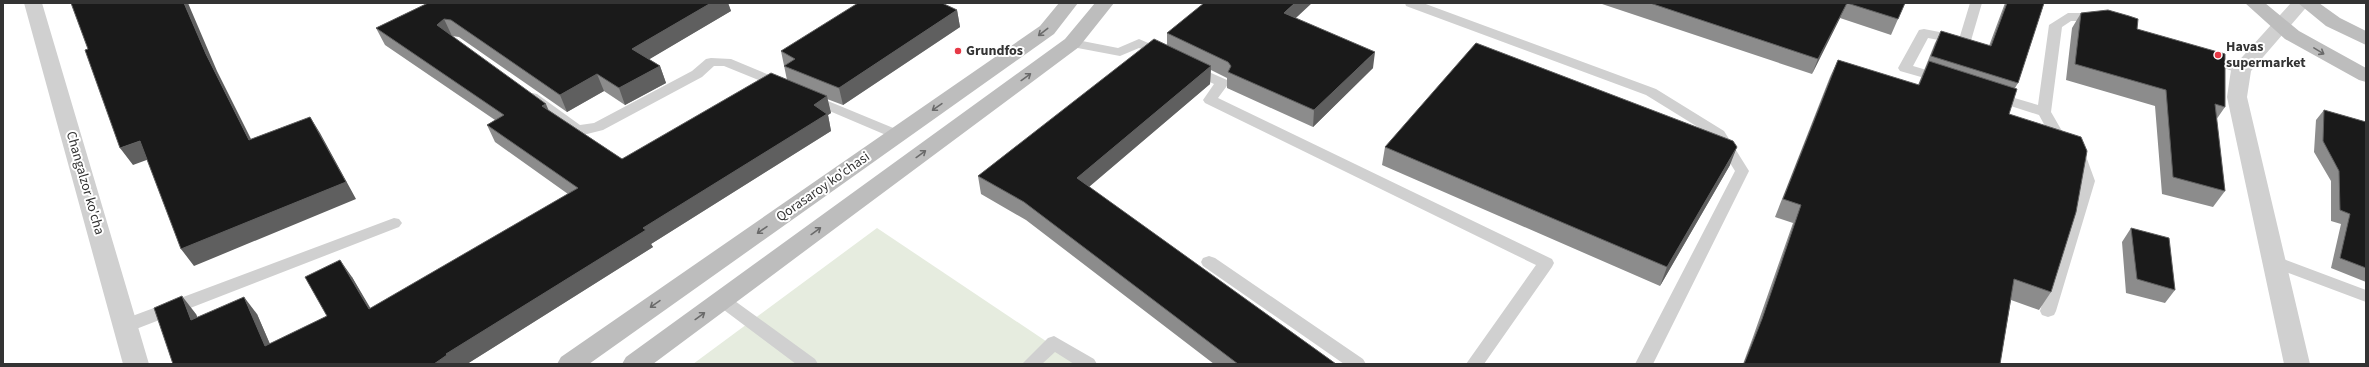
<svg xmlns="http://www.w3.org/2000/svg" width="2369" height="367" viewBox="0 0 2369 367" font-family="'Source Sans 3',sans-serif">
	<rect width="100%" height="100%" fill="#fff"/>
	<path fill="#e6ecdf" d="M877 228 1080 364H693Z"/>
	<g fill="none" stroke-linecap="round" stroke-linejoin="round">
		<path fill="#d0d0d0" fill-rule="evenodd" d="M1405 3H1423L1656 89 1724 131 1749 171 1653 364H1635L1735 171 1714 137 1646 95 1406 6Z
			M1970 3H1982L1970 44 1965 45 1928 38 1913 66 1947 76 1949 79 1947 82 1942 83 1900 71 1898 68 1919 30 1924 29 1960 36Z
			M2068 13H2097L2103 17 2097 21H2071L2062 27 2051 112 2062 131 2083 148 2095 181 2056 311 2054 315 2048 317 2042 315 2040 311 2081 181 2071 153 2051 137 2039 115 1989 99 1987 96 1994 92 2038 105 2049 25Z
			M1072 39 1118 48 1139 39 1169 52 1171 55 1164 59 1139 48 1120 56 1067 46 1065 43Z
			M2206 53 2246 67 2248 70 2241 74 2201 60 2199 57Z
			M711 58 731 59 786 82 788 85 781 89 724 66H714L702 77 603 130 583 135 570 131 525 97 532 93 537 94 580 125 594 123 692 71 706 59Z
			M1193 65 1227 80 1229 83 1218 98 1552 259 1554 263 1552 267 1484 364H1466L1536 265 1205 103 1203 100 1214 84 1188 72 1186 69Z
			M811 94 903 132 905 135 903 138H893L806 101 804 98 806 95Z
			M394 218 399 219 402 223 399 227 131 331 125 332 119 331 117 326 119 321Z
			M2273 255 2366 290V302L2267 265 2265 261 2267 257Z
			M1209 256 1215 258 1363 359 1366 364H1344L1203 266 1201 262 1203 258Z
			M722 294 728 296 815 359 818 364H796L716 304 714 300 716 296Z
			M1054 336 1094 359 1097 364H1074L1055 352 1042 364H1022L1048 338Z"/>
		<path fill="#d0d0d0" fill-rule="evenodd" d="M24 3H42L149 364H123Z
			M2291 3H2310L2251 71 2247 97 2310 364H2284L2227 97 2231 70 2234 66Z"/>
		<path fill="#bdbdbd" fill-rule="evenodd" d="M1059 3H1078L1054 34 589 364H557L561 357 1040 26Z
			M1095 3H1114L1079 47 653 364H622L626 357 1065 39Z
			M2245 3H2265L2299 31 2366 68V82L2359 80 2285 39Z
			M2298 3H2319L2340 18 2366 31V45L2326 26Z"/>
	</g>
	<path fill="#8c8c8c" d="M428 3H728L731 11 649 59 660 66 666 83 625 105 604 91 567 112 459 37 452 36 548 110 622 159 787 80 781 51 957 10 960 27 843 105 827 99 831 113 828 115 831 131 651 244 653 247 467 364H173L196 314 197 317 257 314 270 344 327 316 352 277 370 309 568 194 495 142 487 125 495 120 385 45 376 28Z
		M1599 3H1905L1891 35 1840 18 1812 74Z
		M2005 3H2044L2018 83 2015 88 2009 114 2051 292 2039 310 2011 300 2000 364H1743L1753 337 1793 223 1775 217 1830 77 1838 60 1918 85 1925 68 1935 43 1941 31 1989 46Z
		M2081 13 2137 29 2225 107 2216 120 2225 191 2213 207 2162 194 2155 106 2066 80 2072 28Z
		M1295 18 1373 68 1313 127 1227 88V78L1211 70 1210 84 1089 187 1336 364H1214L1026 220 981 194 978 176 1167 46V33Z
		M2324 110 2366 122V282L2331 268 2341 224 2331 221V181L2314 152 2316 120Z
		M1385 147 1730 165 1660 286 1382 165Z
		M2131 228 2175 290 2165 303 2126 293 2122 242Z"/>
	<path fill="#5f5f5f" d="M184 3H188L217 71 260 157 249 140 206 54Z
		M711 3H728L731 11 638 66 632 49Z
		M1295 3H1312L1283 30 1284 13Z
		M1847 3 1840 18 1812 74 1818 59Z
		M957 10 960 27 843 105 839 88Z
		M444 19 452 36 445 42 437 25Z
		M1375 52 1373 68 1313 127 1314 110Z
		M660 66 666 83 625 105 619 88Z
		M1211 66 1210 84 1078 196 1077 178Z
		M597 74 604 91 567 112 560 95Z
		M827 96 831 113 828 115 831 131 651 244 653 247 467 364H434L446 354 643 228 814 105Z
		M546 104 553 121 542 106Z
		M310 117 320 133 356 199 194 266 181 249Z
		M140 141 152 158 133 165 120 148Z
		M1737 147 1730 165 1660 286 1667 267Z
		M340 260 352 277 381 326 369 309Z
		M182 296 196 314 205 337 191 320Z
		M244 297 257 314 278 363 265 346Z"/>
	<path fill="#1a1a1a" stroke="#5f5f5f" d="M71 3H184L206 54 249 140 310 117 346 182 181 249 140 141 120 148 85 50 88 49Z
		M428 3H711L632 49 660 66 619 88 597 74 560 95 451 20 444 19 437 25 546 104 542 106 622 159 771 73 827 96 814 105 827 114 643 228 646 230 446 354 447 355 434 364H173L154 308 182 296 191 320 244 297 265 346 327 316 305 277 340 260 369 309 578 188 487 125 504 115 376 28Z
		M858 3H942L957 10 839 88 784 66 795 59 781 51Z
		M1204 3H1295L1284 13 1375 52 1314 110 1228 72 1231 66 1228 62 1167 33Z
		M1650 3H1847L1818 59Z
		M1847 3H1905L1898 19Z
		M2007 3H2044L2018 83 1931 56 1941 31 1991 46Z
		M2108 10 2129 16 2138 19 2137 29 2225 54V107L2215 104 2225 191 2173 177 2166 90 2075 64 2081 13Z
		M1154 39 1211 66 1077 178 1336 364H1238L1024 202 978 176Z
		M1476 43 1733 141 1737 147 1667 267 1385 147Z
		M1838 60 1919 85 1929 61 2017 89 2009 114 2081 137 2087 151 2076 212 2051 292 2014 279 2000 364H1744L1762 319 1801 205 1783 199Z
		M2324 110 2366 122V268L2340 258 2350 214 2340 210 2339 171 2323 141Z
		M2131 228 2169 238 2175 290 2137 279Z"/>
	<defs><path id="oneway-shaft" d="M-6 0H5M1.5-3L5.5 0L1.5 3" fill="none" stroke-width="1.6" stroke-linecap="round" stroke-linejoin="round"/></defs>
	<g stroke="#6a6a6a">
		<use href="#oneway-shaft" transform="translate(1043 32) rotate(142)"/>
		<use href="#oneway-shaft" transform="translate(2319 51) rotate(31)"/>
		<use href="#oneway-shaft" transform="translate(1026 77) rotate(-36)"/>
		<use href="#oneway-shaft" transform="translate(937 107) rotate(145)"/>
		<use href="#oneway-shaft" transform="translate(921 154) rotate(-36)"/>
		<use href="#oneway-shaft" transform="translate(762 230) rotate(145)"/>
		<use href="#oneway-shaft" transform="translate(816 231) rotate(-36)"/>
		<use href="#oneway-shaft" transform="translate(655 304) rotate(145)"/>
		<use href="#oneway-shaft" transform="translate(700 316) rotate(-36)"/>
	</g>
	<g fill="#e63946" stroke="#fff" stroke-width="1.5">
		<circle cx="958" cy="51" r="4"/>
		<circle cx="2218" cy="55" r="4"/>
	</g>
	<g text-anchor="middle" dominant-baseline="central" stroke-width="4" stroke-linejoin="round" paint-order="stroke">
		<g font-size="14" font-weight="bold" fill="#333" stroke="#fff" text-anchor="start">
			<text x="2226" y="47">Havas<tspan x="2226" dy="16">supermarket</tspan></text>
			<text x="966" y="51">Grundfos</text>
		</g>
		<g font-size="14" fill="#333" stroke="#fff">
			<text transform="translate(85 183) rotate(74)">Changalzor ko'cha</text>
			<text transform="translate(823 187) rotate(-35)">Qorasaroy ko'chasi</text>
		</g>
	</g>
	<rect width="2369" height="367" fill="none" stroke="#333333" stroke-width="8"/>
</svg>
